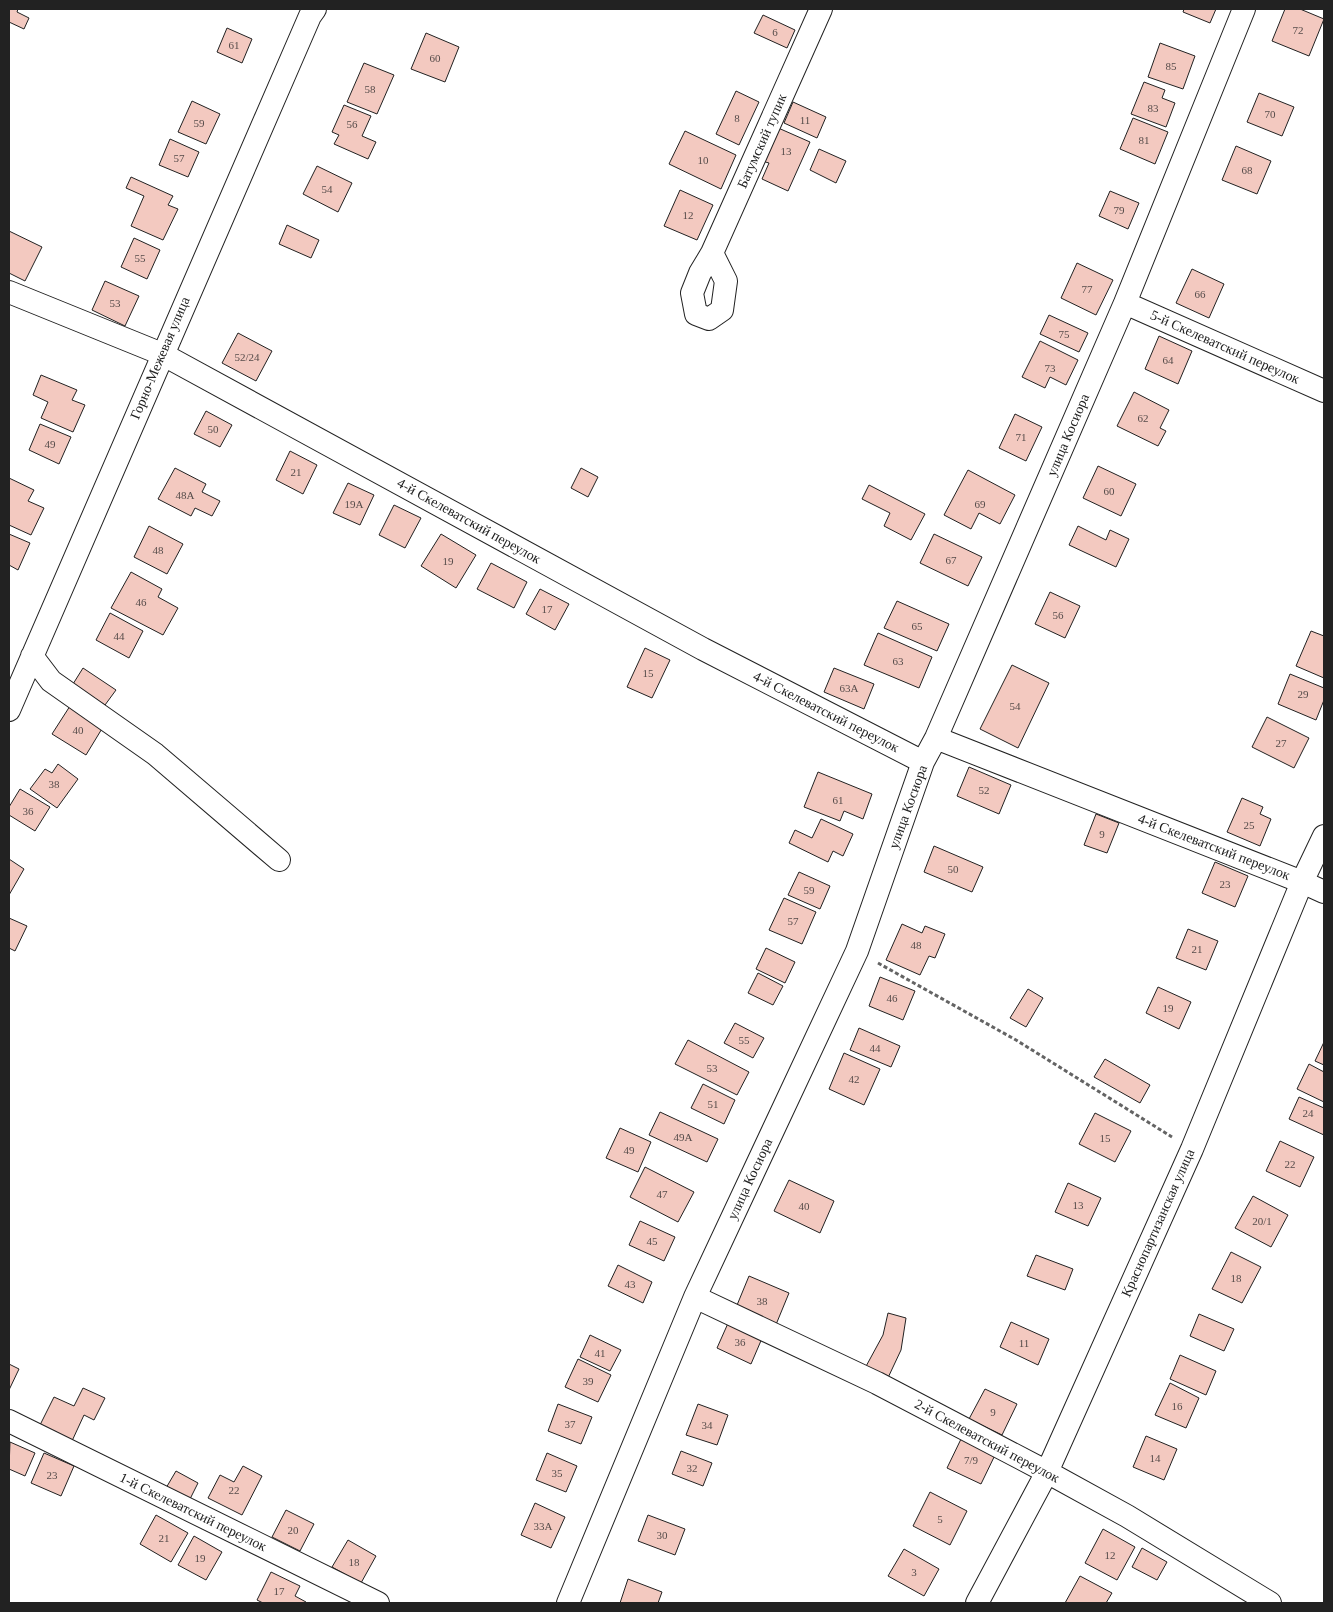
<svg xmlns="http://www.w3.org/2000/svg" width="1333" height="1612" viewBox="0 0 1333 1612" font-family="Georgia,serif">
	<rect width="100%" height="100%" fill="#fff"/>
	<path fill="#f3c9c0" stroke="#222" d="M9 9H18L17 12 29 18 24 29 9 22Z
		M1184 9H1216L1210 23 1183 12Z
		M1285 9H1300L1324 19 1309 56 1272 41Z
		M763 15 795 30 787 48 754 33Z
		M227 28 252 39 242 63 217 52Z
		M426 33 459 47 445 82 411 69Z
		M1160 43 1195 56 1183 89 1148 77Z
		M364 63 394 75 377 114 347 102Z
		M1144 82 1165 90 1162 98 1175 103 1166 127 1131 114Z
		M736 91 759 102 739 145 716 134Z
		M1259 93 1294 107 1282 136 1247 122Z
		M192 101 220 114 206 144 178 132Z
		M793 102 826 117 817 138 784 123Z
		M344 105 371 116 362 136 376 142 368 159 334 144 339 135 332 132Z
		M1133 118 1168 132 1155 164 1120 149Z
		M776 127 810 142 788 191 762 179 769 163 762 161Z
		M685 131 736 155 721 189 669 164Z
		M170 139 199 152 188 177 159 165Z
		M1236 146 1271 161 1257 194 1222 180Z
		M819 149 846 161 836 183 810 170Z
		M317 166 352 183 338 212 303 194Z
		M131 177 173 196 168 205 178 209 163 240 131 226 144 196 126 188Z
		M680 190 713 205 697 240 664 226Z
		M1110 191 1139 203 1128 229 1099 216Z
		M287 225 319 240 311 258 279 244Z
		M9 231 42 247 25 281 9 273Z
		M134 238 160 250 147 279 121 267Z
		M1077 263 1113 280 1096 315 1061 298Z
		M1192 269 1224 284 1209 318 1176 303Z
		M105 281 139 296 125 326 92 310Z
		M1049 315 1088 333 1079 352 1040 334Z
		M238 333 272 351 256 381 222 363Z
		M1159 336 1192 351 1178 384 1145 369Z
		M1040 341 1078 360 1066 385 1050 377 1045 388 1022 377Z
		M41 375 77 390 72 400 85 405 73 432 41 418 48 402 33 395Z
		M1134 392 1169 410 1160 428 1166 431 1158 446 1117 426Z
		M206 411 232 425 220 447 194 434Z
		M1015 414 1042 427 1026 461 999 448Z
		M40 424 71 437 59 464 29 450Z
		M290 451 317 465 303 494 276 480Z
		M1098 466 1136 484 1121 516 1083 498Z
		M175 468 206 484 202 492 220 501 212 516 195 508 191 516 158 499Z
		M581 468 598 477 588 497 571 488Z
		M968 470 1015 495 1000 524 979 513 971 529 944 515Z
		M9 478 34 490 28 501 44 508 31 535 9 525Z
		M348 483 374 495 360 525 333 513Z
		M869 485 925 514 911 540 884 526 890 513 862 499Z
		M394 505 421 518 405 548 379 535Z
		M149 526 183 544 167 574 134 557Z
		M1078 526 1106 540 1110 530 1129 539 1116 567 1069 545Z
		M9 534 30 543 18 570 9 565Z
		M441 534 476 555 456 588 421 566Z
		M934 534 982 557 968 586 920 563Z
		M491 563 527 582 514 608 477 589Z
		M131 572 162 589 158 597 178 608 163 635 111 608Z
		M540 589 569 604 555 630 526 614Z
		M1050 592 1080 606 1065 638 1035 624Z
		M897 601 949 624 937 651 884 628Z
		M110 613 143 631 129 658 96 640Z
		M1311 631 1324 636V678L1296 666Z
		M878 633 932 657 919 688 864 665Z
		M645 648 670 660 652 698 627 687Z
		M1012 665 1049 683 1018 748 980 729Z
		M83 668 116 690 105 705 73 684Z
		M834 668 874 684 864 709 824 692Z
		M1290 674 1324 688V700L1316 720 1278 704Z
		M70 706 103 727 86 755 52 734Z
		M1267 717 1309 738 1294 768 1252 747Z
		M58 764 78 779 57 808 30 789 45 769 52 773Z
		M969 767 1011 785 999 814 957 796Z
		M818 772 872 794 863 819 844 811 840 821 804 807Z
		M20 789 50 807 35 831 9 815V807Z
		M1242 798 1263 807 1260 814 1271 819 1260 846 1227 832Z
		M1096 814 1119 823 1107 853 1084 845Z
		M821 819 853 834 843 856 833 851 828 862 789 843 795 830 812 838Z
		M934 846 983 867 972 892 924 872Z
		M9 859 24 869 9 895Z
		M1215 862 1248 876 1235 907 1202 893Z
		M799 872 830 886 820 909 788 895Z
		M784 898 816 912 802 944 769 930Z
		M9 918 27 926 15 951 9 948Z
		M902 924 922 933 925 926 945 934 935 958 929 956 920 975 886 960Z
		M1188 929 1218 941 1206 970 1176 958Z
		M766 948 795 962 785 983 756 969Z
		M758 973 783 986 773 1005 748 993Z
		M880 977 915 991 903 1020 869 1006Z
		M1158 987 1191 1002 1179 1029 1146 1013Z
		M1028 989 1043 998 1026 1027 1010 1018Z
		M735 1023 764 1038 753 1058 724 1043Z
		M859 1028 900 1046 891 1067 850 1050Z
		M688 1040 749 1072 737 1095 675 1064Z
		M1324 1042V1065L1315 1061Z
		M844 1053 880 1069 864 1105 829 1089Z
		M1105 1059 1150 1085 1140 1103 1094 1077Z
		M1309 1064 1324 1072V1102L1297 1089Z
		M703 1084 735 1100 724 1124 691 1108Z
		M1299 1097 1324 1108V1135L1289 1119Z
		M660 1112 718 1139 707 1162 649 1135Z
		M1095 1113 1131 1131 1115 1162 1079 1144Z
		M620 1128 651 1142 638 1172 606 1158Z
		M1280 1141 1314 1157 1300 1187 1266 1171Z
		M645 1167 694 1192 678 1222 630 1197Z
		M789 1180 834 1201 820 1233 774 1211Z
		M1068 1183 1101 1198 1088 1226 1055 1212Z
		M1253 1196 1288 1215 1271 1247 1235 1228Z
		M640 1221 675 1237 664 1261 629 1245Z
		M1231 1252 1261 1267 1242 1303 1212 1289Z
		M1036 1255 1073 1269 1065 1290 1027 1276Z
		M618 1265 652 1282 643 1303 608 1286Z
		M749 1276 789 1293 775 1327 735 1310Z
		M888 1313 906 1318 901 1350 886 1382 864 1370 883 1335Z
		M1199 1314 1234 1329 1224 1351 1190 1336Z
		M729 1321 763 1336 751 1364 717 1348Z
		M1011 1322 1049 1339 1038 1365 1000 1347Z
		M590 1335 621 1350 610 1371 580 1357Z
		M1180 1355 1216 1371 1206 1395 1170 1379Z
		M578 1359 611 1375 598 1402 565 1387Z
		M9 1364 19 1369 9 1390Z
		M1170 1383 1199 1398 1186 1428 1155 1415Z
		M83 1388 105 1398 94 1420 84 1415 72 1441 40 1425 54 1397 74 1406Z
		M985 1389 1017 1404 1002 1435 969 1419Z
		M558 1404 592 1417 581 1444 548 1431Z
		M698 1404 728 1415 717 1445 686 1435Z
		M1146 1436 1177 1449 1164 1480 1133 1467Z
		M962 1437 996 1453 981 1484 947 1468Z
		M10 1442 35 1453 25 1476 9 1469Z
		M681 1451 712 1463 703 1486 672 1474Z
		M44 1453 74 1466 61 1496 31 1483Z
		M547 1453 577 1466 566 1492 536 1480Z
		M243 1466 262 1476 242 1515 208 1498 220 1475 234 1482Z
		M176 1471 198 1483 189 1501 166 1488Z
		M930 1492 967 1511 950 1545 913 1526Z
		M535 1503 565 1517 551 1548 521 1535Z
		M286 1510 314 1524 300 1551 272 1537Z
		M156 1515 188 1533 171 1562 140 1544Z
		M648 1515 685 1529 675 1555 638 1541Z
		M1103 1529 1135 1547 1117 1580 1085 1563Z
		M194 1536 222 1552 206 1580 178 1565Z
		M348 1540 376 1556 361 1583 332 1567Z
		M1142 1548 1167 1562 1157 1580 1132 1567Z
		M904 1549 939 1569 924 1596 888 1576Z
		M271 1572 300 1586 295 1596 306 1602V1603H263L257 1600Z
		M1080 1576 1112 1593 1106 1603H1065Z
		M628 1579 662 1592 658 1603H620Z"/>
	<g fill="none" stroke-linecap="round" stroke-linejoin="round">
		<defs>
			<path id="minor" d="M712 253 726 281 722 310 709 319 696 314 692 293 700 273 712 253 821 9
				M9 292 162 354 703 649 923 762
				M1125 303 1324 391
				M32 656 51 681 155 754 279 860
				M9 710 310 16 315 9
				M936 738 1302 882 1324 892
				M695 1297 877 1383 1047 1472 1127 1516 1270 1603
				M9 1421 378 1603
				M568 1603 695 1297 857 951 923 762 936 738 1125 303 1244 9
				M977 1603 1047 1472 1192 1149 1302 882 1324 836"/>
		</defs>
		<use href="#minor" stroke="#222" stroke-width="24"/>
		<path stroke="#646464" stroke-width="3" stroke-dasharray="4 2.5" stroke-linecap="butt" d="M878 963 1016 1040 1172 1137"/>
		<use href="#minor" stroke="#fff" stroke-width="22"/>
	</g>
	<g text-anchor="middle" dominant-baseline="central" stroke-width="4" stroke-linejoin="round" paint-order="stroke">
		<g font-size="11" fill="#564c4a">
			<text x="1298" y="30">72</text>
			<text x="775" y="32">6</text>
			<text x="234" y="45">61</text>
			<text x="435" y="58">60</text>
			<text x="1171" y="66">85</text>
			<text x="370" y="89">58</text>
			<text x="1153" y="108">83</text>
			<text x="1270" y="114">70</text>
			<text x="737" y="118">8</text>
			<text x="805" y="120">11</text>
			<text x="199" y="123">59</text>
			<text x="352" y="124">56</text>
			<text x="1144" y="140">81</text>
			<text x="786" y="151">13</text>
			<text x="179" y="158">57</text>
			<text x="703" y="160">10</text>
			<text x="1247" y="170">68</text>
			<text x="327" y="189">54</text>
			<text x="1119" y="210">79</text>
			<text x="688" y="215">12</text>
			<text x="140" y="258">55</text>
			<text x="1087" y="289">77</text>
			<text x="1200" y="294">66</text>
			<text x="115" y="303">53</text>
			<text x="1064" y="334">75</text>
			<text x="247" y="357">52/24</text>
			<text x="1168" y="360">64</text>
			<text x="1050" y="368">73</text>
			<text x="1143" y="418">62</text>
			<text x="213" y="429">50</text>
			<text x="1021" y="437">71</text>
			<text x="50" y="444">49</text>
			<text x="296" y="472">21</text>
			<text x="1109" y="491">60</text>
			<text x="185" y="495">48А</text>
			<text x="354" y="504">19А</text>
			<text x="980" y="504">69</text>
			<text x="158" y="550">48</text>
			<text x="951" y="560">67</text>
			<text x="448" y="561">19</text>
			<text x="141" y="602">46</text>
			<text x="547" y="609">17</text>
			<text x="1058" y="615">56</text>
			<text x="917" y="626">65</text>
			<text x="119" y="636">44</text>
			<text x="898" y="661">63</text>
			<text x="648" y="673">15</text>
			<text x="849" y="688">63А</text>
			<text x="1303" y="694">29</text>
			<text x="1015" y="706">54</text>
			<text x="78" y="730">40</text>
			<text x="1281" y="743">27</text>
			<text x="54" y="784">38</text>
			<text x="984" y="790">52</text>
			<text x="838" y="800">61</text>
			<text x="28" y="811">36</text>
			<text x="1249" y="825">25</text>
			<text x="1102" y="834">9</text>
			<text x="953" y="869">50</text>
			<text x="1225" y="884">23</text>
			<text x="809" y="890">59</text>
			<text x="793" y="921">57</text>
			<text x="916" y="945">48</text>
			<text x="1197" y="949">21</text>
			<text x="892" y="998">46</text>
			<text x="1168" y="1008">19</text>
			<text x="744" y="1040">55</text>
			<text x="875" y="1048">44</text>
			<text x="712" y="1068">53</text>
			<text x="854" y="1079">42</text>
			<text x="713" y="1104">51</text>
			<text x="1308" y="1113">24</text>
			<text x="683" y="1137">49А</text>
			<text x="1105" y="1138">15</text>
			<text x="629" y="1150">49</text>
			<text x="1290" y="1164">22</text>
			<text x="662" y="1194">47</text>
			<text x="1078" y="1205">13</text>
			<text x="804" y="1206">40</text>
			<text x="1262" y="1221">20/1</text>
			<text x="652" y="1241">45</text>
			<text x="1236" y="1278">18</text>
			<text x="630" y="1284">43</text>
			<text x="762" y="1301">38</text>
			<text x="740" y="1342">36</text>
			<text x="1024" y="1343">11</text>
			<text x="600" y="1353">41</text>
			<text x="588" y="1381">39</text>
			<text x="1177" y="1406">16</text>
			<text x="993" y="1412">9</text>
			<text x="570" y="1424">37</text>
			<text x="707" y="1425">34</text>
			<text x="1155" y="1458">14</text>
			<text x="971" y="1460">7/9</text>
			<text x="692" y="1468">32</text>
			<text x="557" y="1473">35</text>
			<text x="52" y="1475">23</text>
			<text x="234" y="1490">22</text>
			<text x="940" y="1519">5</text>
			<text x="543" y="1526">33А</text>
			<text x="293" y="1530">20</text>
			<text x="662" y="1535">30</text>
			<text x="164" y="1538">21</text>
			<text x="1110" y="1555">12</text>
			<text x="200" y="1558">19</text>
			<text x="354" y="1562">18</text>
			<text x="914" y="1572">3</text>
			<text x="279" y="1591">17</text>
		</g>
		<g font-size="14" fill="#222" stroke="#fff">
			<text transform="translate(762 141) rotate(-66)">Батумский тупик</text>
			<text transform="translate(1225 347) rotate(24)">5-й Скелеватский переулок</text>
			<text transform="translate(160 358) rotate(-67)">Горно-Межевая улица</text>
			<text transform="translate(1068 435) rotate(-67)">улица Косиора</text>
			<text transform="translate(469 521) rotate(29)">4-й Скелеватский переулок</text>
			<text transform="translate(826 712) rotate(27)">4-й Скелеватский переулок</text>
			<text transform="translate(908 807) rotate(-70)">улица Косиора</text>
			<text transform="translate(1214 847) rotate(21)">4-й Скелеватский переулок</text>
			<text transform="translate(750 1179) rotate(-65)">улица Косиора</text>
			<text transform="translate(1158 1223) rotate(-66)">Краснопартизанская улица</text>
			<text transform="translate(987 1441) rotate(28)">2-й Скелеватский переулок</text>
			<text transform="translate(193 1512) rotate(26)">1-й Скелеватский переулок</text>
		</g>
	</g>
	<rect width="1333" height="1612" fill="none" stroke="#222222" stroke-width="20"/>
</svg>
